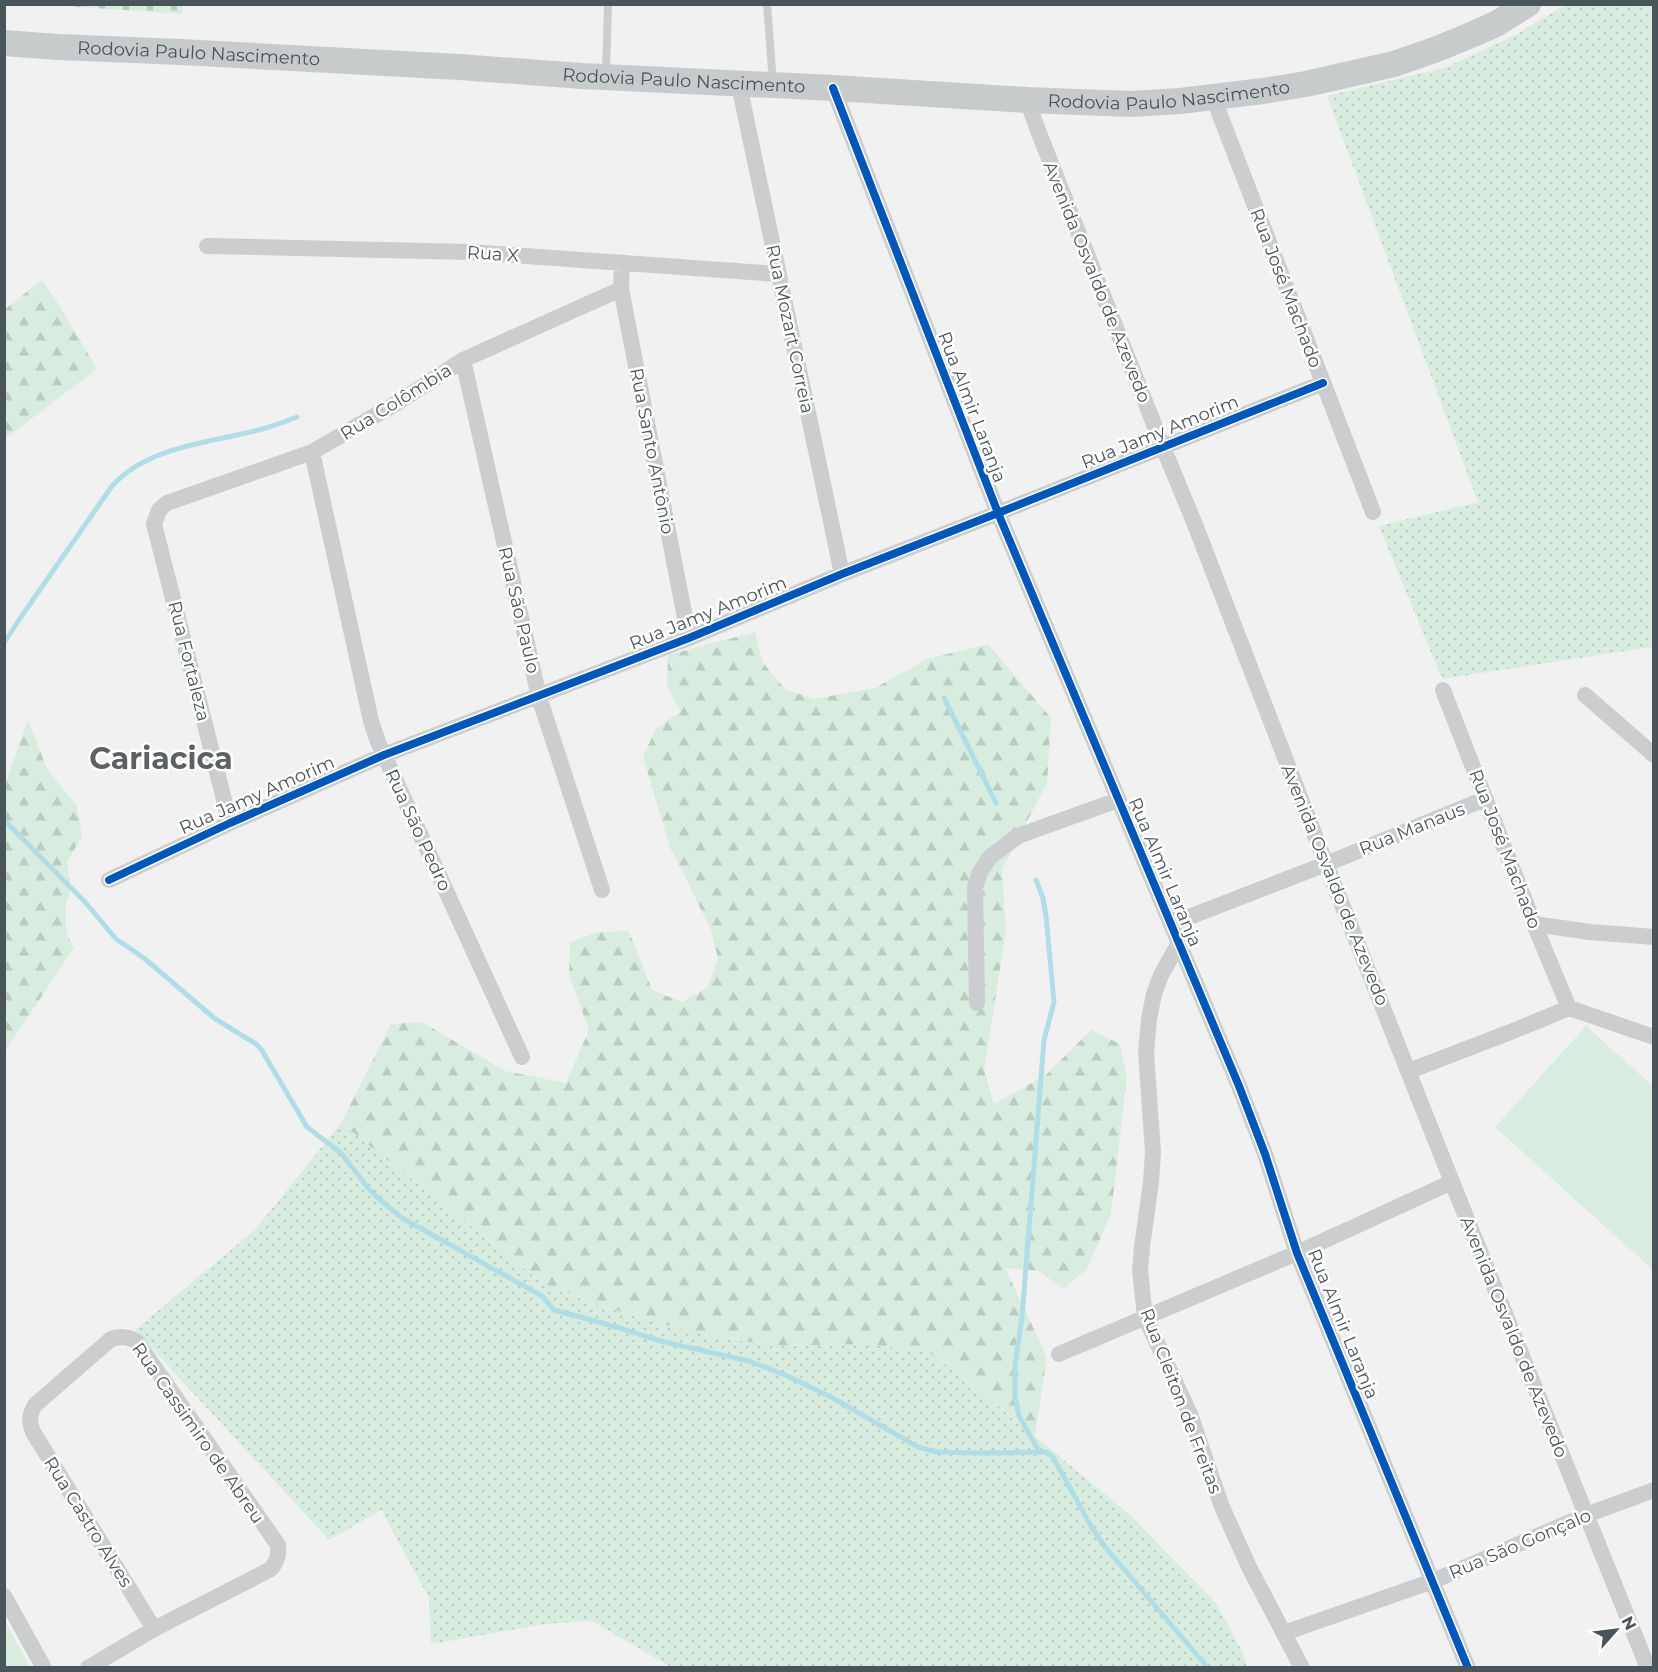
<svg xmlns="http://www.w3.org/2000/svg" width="1658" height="1672" viewBox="0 0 1658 1672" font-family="Montserrat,sans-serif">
	<defs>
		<pattern id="grass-dots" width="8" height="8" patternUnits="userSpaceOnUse" patternTransform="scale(1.5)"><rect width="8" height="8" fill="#d8eddf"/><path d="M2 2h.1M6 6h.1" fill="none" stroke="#bbcdc2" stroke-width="1.8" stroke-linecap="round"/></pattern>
		<pattern id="forest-firs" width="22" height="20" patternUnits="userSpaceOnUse" patternTransform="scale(1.5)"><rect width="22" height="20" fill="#d8eddf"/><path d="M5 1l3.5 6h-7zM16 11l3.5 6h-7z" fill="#bbcdc2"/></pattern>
		<pattern id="cemetery-stones" width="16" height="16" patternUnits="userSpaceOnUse" patternTransform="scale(1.5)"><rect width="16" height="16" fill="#d8eddf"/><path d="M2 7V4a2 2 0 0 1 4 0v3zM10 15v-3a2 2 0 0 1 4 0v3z" fill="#bbcdc2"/></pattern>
	</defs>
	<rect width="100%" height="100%" fill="#f1f1f1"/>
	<path fill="url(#grass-dots)" d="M1565 5H1653L1654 643 1652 647 1442 679 1379 526 1478 502 1327 96 1447 67 1517 34Z
		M341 1123 543 1283 594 1304 691 1332 773 1346 871 1344 930 1353 984 1394 1130 1515 1215 1602 1243 1653 1247 1667H671L592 1621 545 1624 431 1644 429 1598 381 1510 329 1540 135 1330 255 1230Z"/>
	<path fill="url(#forest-firs)" d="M42 280 61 308 97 369 6 438 4 435 5 309Z
		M755 632 763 663 785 689 814 699 875 688 927 659 988 644 1051 718 1047 783 1002 869 1006 931 984 1070 994 1104 1046 1075 1091 1030 1120 1044 1127 1077 1111 1213 1087 1269 1063 1289 1039 1271 1005 1268 1047 1357 1035 1436 984 1394 930 1353 871 1344 773 1346 691 1332 594 1304 543 1283 341 1123 391 1024 422 1022 505 1071 566 1083 589 1030 569 975 570 942 598 932 629 931 652 990 682 1002 708 987 718 958 710 928 669 844 643 757 656 728 681 712 667 685 668 655Z
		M28 720 47 769 77 806 82 836 67 862 71 889 66 903V925L68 936 74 948 5 1051V784Z"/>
	<path fill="url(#cemetery-stones)" d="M49 5H183L182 14Z"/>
	<path fill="#d8eddf" d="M1586 1026 1653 1086V1270L1495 1127Z
		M4 1621H5L30 1667H5Z"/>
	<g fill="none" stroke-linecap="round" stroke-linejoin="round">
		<path stroke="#b1dee6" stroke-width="5" d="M4 643 21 617 112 486C149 445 212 443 262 429 274 426 286 421 297 417
			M944 698 996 803
			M4 820 86 903 116 939 144 958 214 1018 256 1044 261 1049 307 1127 341 1153 368 1188 379 1199 402 1218 542 1296 554 1310 606 1324 664 1342 749 1361 785 1375 831 1397 918 1447 937 1452 978 1453 1046 1452 1053 1457 1092 1528 1106 1548 1208 1668
			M1036 880 1043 898 1046 916 1054 1002 1044 1040 1022 1317 1015 1366V1396L1019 1416 1039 1451"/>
		<path stroke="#cbcdcf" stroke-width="8" d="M767 4 773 83
			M606 74 608 4"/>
		<path stroke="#cbcdcf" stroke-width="16" d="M739 85 842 574
			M833 88 998 513 1239 1086 1265 1154 1297 1253 1468 1668
			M1213 97 1373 512
			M1027 100 1039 133 1163 447 1194 522 1326 864 1452 1182 1648 1668
			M207 246 470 252 778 274
			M622 263 621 289 689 638
			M463 360 539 697 602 890
			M312 452 371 721 378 742 522 1057
			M1443 690 1534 924 1569 1008
			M1585 695 1654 755
			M230 823 154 524 159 510 167 503 312 452 397 403 463 360 621 289
			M109 880 230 823 384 755 689 638 842 574 998 513 1323 383
			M1171 924 1326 864 1485 799
			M1534 924 1590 932 1654 937
			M1179 943 1161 975 1154 994 1149 1019 1146 1053 1153 1152 1151 1182 1142 1247 1140 1270 1145 1317 1190 1414 1222 1507 1249 1567 1302 1668
			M977 1003 975 887 980 872 990 857 1018 836 1118 800
			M1409 1071 1513 1031 1569 1008 1654 1037
			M1059 1354 1297 1253 1452 1182
			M4 1596 44 1668
			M1284 1633 1433 1581 1586 1515 1654 1490
			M88 1668 154 1629 271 1569C277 1561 279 1555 278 1545L137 1342C128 1336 121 1336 111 1339L35 1405C29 1415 29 1421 33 1432L154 1629"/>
		<path stroke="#c8cbcc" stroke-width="26" id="s1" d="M4 43 58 47 181 52 459 67 582 76 833 88 1027 100 1131 104 1180 101 1263 91 1306 84 1394 64 1437 49 1471 35 1496 24 1528 4"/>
		<defs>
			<path id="cycleway" d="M833 88 998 513 1239 1086 1265 1154 1297 1253 1468 1668
				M109 880 230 823 384 755 689 638 842 574 998 513 1323 383"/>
		</defs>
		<use href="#cycleway" stroke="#fff" stroke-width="11"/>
		<use href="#cycleway" stroke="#0057b8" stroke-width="8"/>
	</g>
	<g text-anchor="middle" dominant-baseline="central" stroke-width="5" stroke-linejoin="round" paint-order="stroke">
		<g font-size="18" fill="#4a545b" stroke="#fff">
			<text stroke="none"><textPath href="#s1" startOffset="195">Rodovia Paulo Nascimento</textPath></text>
			<text stroke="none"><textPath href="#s1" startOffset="681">Rodovia Paulo Nascimento</textPath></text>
			<text stroke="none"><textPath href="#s1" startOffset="1167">Rodovia Paulo Nascimento</textPath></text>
			<text transform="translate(493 254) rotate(4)">Rua X</text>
			<text transform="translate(1097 282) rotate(68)">Avenida Osvaldo de Azevedo</text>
			<text transform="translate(1286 288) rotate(69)">Rua José Machado</text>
			<text transform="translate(790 329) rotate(78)">Rua Mozart Correia</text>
			<text transform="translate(396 402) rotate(-32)">Rua Colômbia</text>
			<text transform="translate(972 407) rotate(69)">Rua Almir Laranja</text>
			<text transform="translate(1160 432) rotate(-22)">Rua Jamy Amorim</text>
			<text transform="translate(652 451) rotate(79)">Rua Santo Antônio</text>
			<text transform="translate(519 610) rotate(77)">Rua São Paulo</text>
			<text transform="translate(708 613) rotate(-22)">Rua Jamy Amorim</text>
			<text transform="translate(189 661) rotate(76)">Rua Fortaleza</text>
			<text transform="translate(257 795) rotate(-24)">Rua Jamy Amorim</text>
			<text transform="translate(1412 829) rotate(-22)">Rua Manaus</text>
			<text transform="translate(418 830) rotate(65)">Rua São Pedro</text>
			<text transform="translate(1505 849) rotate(69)">Rua José Machado</text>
			<text transform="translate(1165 872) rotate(67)">Rua Almir Laranja</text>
			<text transform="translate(1335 885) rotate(68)">Avenida Osvaldo de Azevedo</text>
			<text transform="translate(1343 1324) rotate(68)">Rua Almir Laranja</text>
			<text transform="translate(1514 1337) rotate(68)">Avenida Osvaldo de Azevedo</text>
			<text transform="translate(1181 1401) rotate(69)">Rua Cleiton de Freitas</text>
			<text transform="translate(198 1433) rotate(55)">Rua Cassimiro de Abreu</text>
			<text transform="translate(88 1522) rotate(58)">Rua Castro Alves</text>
			<text transform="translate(1520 1544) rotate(-23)">Rua São Gonçalo</text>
		</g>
		<g font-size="30" font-weight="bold" fill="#5d6164" stroke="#fff">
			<text x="161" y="758">Cariacica</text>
		</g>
	</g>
	<rect width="1658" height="1672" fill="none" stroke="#4a545b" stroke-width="12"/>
	<g transform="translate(1616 1630) rotate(62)" stroke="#ffffff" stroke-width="4.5" paint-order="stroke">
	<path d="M0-4.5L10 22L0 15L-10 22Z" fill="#4a545b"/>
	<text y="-9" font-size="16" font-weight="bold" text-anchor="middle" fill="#4a545b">N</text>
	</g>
</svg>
